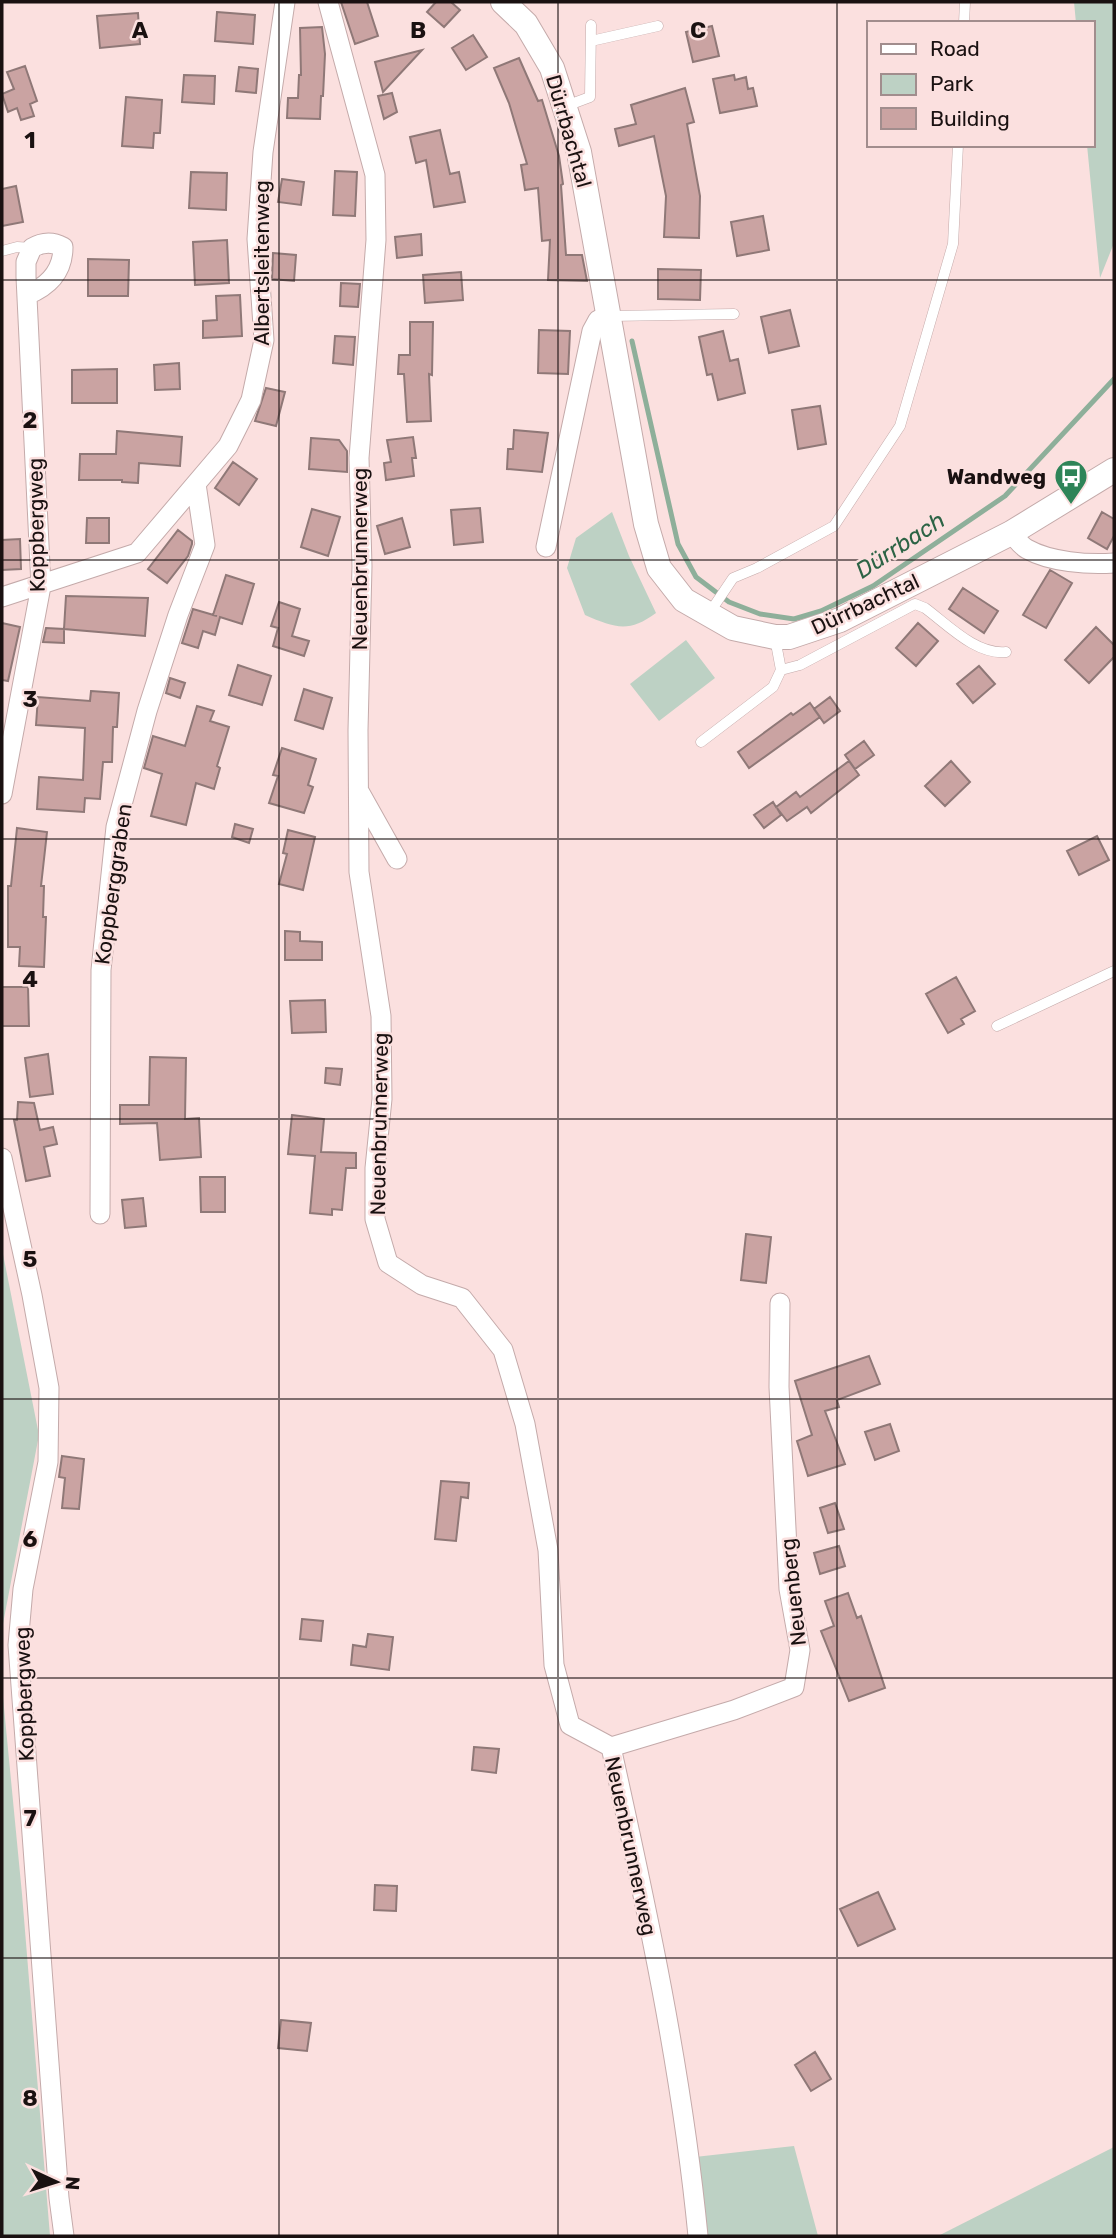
<svg xmlns="http://www.w3.org/2000/svg" width="1116" height="2238" viewBox="0 0 1116 2238" font-family="Rubik,sans-serif">
	<rect width="100%" height="100%" fill="#fbe0df"/>
	<path fill="#bdd1c4" d="M1074 2H1114V243L1100 278 1087 145H1093V23H1076Z
		M612 512 629 556 656 613C629 633 615 628 585 615L567 568 576 538Z
		M686 640 715 678 659 721 630 684Z
		M2 1249 39 1435 2 1629Z
		M2 1687 22 1894 50 2236H2Z
		M794 2146 818 2236H702L695 2157Z
		M1114 2147V2236H938Z"/>
	<g fill="none" stroke-linecap="round" stroke-linejoin="round">
		<path stroke="#8eaf9a" stroke-width="5" d="M632 341 678 544 696 577 729 602 760 614 794 619 821 611 873 586 1005 496 1114 379"/>
	</g>
	<path fill="#caa3a2" stroke="#8f7877" stroke-width="2" d="M341 2H367L378 36 355 44Z
		M436 2H451L460 10 444 27 427 12Z
		M217 12 255 15 253 44 215 41Z
		M138 13 140 44 100 48 97 16Z
		M712 26 719 56 693 62 686 32Z
		M322 27 325 54 323 96H321L320 119 287 118 288 98H298L299 75H301L300 28Z
		M473 35 487 57 466 70 452 48Z
		M422 50 383 92 375 62Z
		M519 58 538 101 542 100 559 156 563 184 561 185 566 255H582L587 281 548 280 550 240 542 241 538 188 525 190 521 165 527 164 509 103 494 68Z
		M25 66 37 101 30 104 34 116 21 120 17 108 8 112 2 94 14 89 7 72Z
		M239 67 258 69 256 93 236 91Z
		M184 75 215 76 214 104 182 102Z
		M734 75 735 80 746 77 748 89 753 88 757 106 720 113 713 79Z
		M685 88 694 122 687 124 700 196 699 238 664 237 666 196 654 136 619 146 615 129 636 124 631 105Z
		M392 93 397 112 384 119 378 96Z
		M126 97 162 100 160 133H154L153 148 122 146Z
		M440 130 450 174 459 172 465 202 434 207 426 160 416 163 410 137Z
		M335 171 357 172 355 216 333 215Z
		M191 172 227 173 226 210 189 208Z
		M282 179 304 182 301 205 278 202Z
		M16 186 23 222 2 226V189Z
		M763 216 769 250 737 256 731 222Z
		M421 234 422 255 397 258 395 237Z
		M227 240 229 283 195 285 193 242Z
		M273 253 296 255 294 281 272 279Z
		M88 259 129 260 128 296H88Z
		M658 269 701 270 700 300 658 299Z
		M461 272 463 300 425 303 423 275Z
		M341 283 360 284 358 307 340 306Z
		M240 295 242 336 203 338V321L217 320 216 296Z
		M790 310 799 346 769 353 761 317Z
		M410 322H433L432 375 429 374 431 421 407 422 404 374H398L399 355H410Z
		M539 330 570 331 568 374 538 373Z
		M723 331 730 361 738 359 745 393 718 400 712 374 707 375 699 337Z
		M335 336 355 337 353 365 333 363Z
		M179 363 180 389 155 390 154 365Z
		M117 369V403H72V370Z
		M266 388 285 392 276 426 255 421Z
		M820 406 826 444 798 449 792 410Z
		M514 430 548 433 542 472 507 469 508 449H513Z
		M117 431 182 437 180 466 139 463 138 483 122 482V480H79L80 454H116Z
		M413 437 416 458H412L414 476 386 480 384 463 391 462 387 440Z
		M311 438 339 440 347 451V472L309 469Z
		M233 462 257 479 239 505 215 488Z
		M480 508 483 542 454 545 451 510Z
		M312 509 340 517 328 556 301 547Z
		M1102 512 1114 519V536L1107 549 1088 538Z
		M87 518H109V543H86Z
		M402 518 410 547 385 554 377 526Z
		M178 530 192 541V544L188 556 167 583 148 569Z
		M20 539 21 569 2 570V540Z
		M1050 570 1072 583 1046 628 1023 615Z
		M226 575 254 584 242 624 220 617 215 635 203 631 198 648 182 643 193 609 217 616 213 615Z
		M963 588 998 611 984 633 949 609Z
		M66 596 148 598 145 636 64 629Z
		M279 602 300 609 292 636 309 641 304 656 273 646 278 628 271 626Z
		M2 623 20 627 8 681 2 680Z
		M918 623 938 641 916 666 896 648Z
		M1096 627 1114 645V657L1089 683 1065 660Z
		M46 628 64 629V643L43 642Z
		M238 665 271 676 262 705 229 695Z
		M979 666 995 684 973 703 957 684Z
		M170 678 185 683 180 698 166 693Z
		M304 689 332 698 323 729 295 720Z
		M91 691 119 693 117 727H113L112 762H103L100 799 85 798 84 812 37 809 39 777 83 780 85 728 36 725 38 697 90 701Z
		M830 697 840 711 824 723 814 709Z
		M810 703 820 717 749 768 738 752 791 713 793 715Z
		M197 706 214 711 210 721 229 727 217 766 220 768 214 789 196 783 186 825 151 816 162 774 144 768 153 736 185 746Z
		M864 741 874 755 855 769 845 755Z
		M282 748 316 759 308 785 313 787 304 813 269 803 278 776 273 775Z
		M849 761 859 775 811 813 807 807 787 821 777 808 781 815 764 828 754 815 773 802 776 807 796 792 800 797Z
		M951 761 970 782 945 806 925 786Z
		M235 824 253 829 249 843 232 837Z
		M17 828 47 832 41 886H44L43 917H46L44 967 19 966 20 947H8V886H11Z
		M288 830 315 837 303 890 279 884 287 854 283 853Z
		M1097 836 1109 860 1079 875 1067 851Z
		M285 931 300 932V941L322 942V960H285Z
		M956 977 975 1011 961 1019 964 1024 948 1033 926 994Z
		M2 987H28L29 1026H2Z
		M325 1000 326 1032 292 1033 290 1001Z
		M48 1054 53 1094 30 1097 25 1058Z
		M150 1057 186 1058 185 1119 199 1118 201 1157 160 1160 157 1123 120 1124V1105H149Z
		M326 1068 342 1069 340 1085 325 1083Z
		M18 1102 34 1103 40 1130 53 1127 57 1144 44 1147 50 1176 26 1181 14 1120H17Z
		M292 1115 324 1119 321 1152 356 1153V1168H346L342 1210 332 1209V1215L310 1213 315 1156 288 1154Z
		M200 1177H225V1212H201Z
		M143 1198 146 1226 125 1228 122 1200Z
		M746 1234 771 1237 766 1283 741 1280Z
		M869 1356 880 1384 837 1400 839 1407 825 1411 845 1464 808 1476 797 1441 812 1435 795 1381Z
		M890 1424 899 1451 875 1460 865 1432Z
		M62 1456 84 1459 79 1509 62 1508 65 1478 59 1477Z
		M441 1481 469 1483 468 1498 461 1497 456 1541 435 1539Z
		M835 1503 844 1529 828 1533 820 1508Z
		M839 1546 845 1566 820 1574 814 1553Z
		M848 1593 857 1618 861 1616 885 1688 849 1701 821 1631 834 1626 825 1601Z
		M302 1619 323 1621 321 1641 300 1639Z
		M368 1634 393 1637 389 1670 351 1665 353 1645 366 1647Z
		M474 1747 499 1749 496 1773 472 1770Z
		M375 1885 397 1886 396 1911 374 1910Z
		M878 1892 895 1929 858 1946 840 1909Z
		M281 2020 311 2023 307 2051 278 2048Z
		M815 2052 831 2079 811 2091 795 2065Z"/>
	<g fill="none" stroke-linecap="round" stroke-linejoin="round">
		<defs>
			<path id="service" d="M964 23 965 2
				M591 41 658 26
				M566 106 590 97 591 25
				M2 251 17 247 32 248
				M610 316 734 314
				M708 615 733 578 757 568 834 526 900 426 953 244 958 145
				M775 638 781 670
				M701 742 773 687 781 670 800 665 915 604 925 608C948 625 976 655 1006 652
				M997 1026 1114 971"/>
			<path id="minor" d="M328 2 375 175 376 240 359 458 362 566 358 730 359 872 381 1016 382 1099 375 1168V1219L388 1263 422 1285 462 1298 503 1350 525 1424 548 1550 554 1665 570 1725 611 1747C647 1909 682 2071 698 2236
				M1011 533C1016 538 1021 546 1027 549 1050 562 1088 565 1114 563
				M546 547 592 331 598 320 610 316
				M2 597 137 553 228 446 251 400 264 340 257 239 263 152 285 2
				M360 793 397 859
				M2 794 41 586 26 277V262L32 248C42 242 52 241 63 247 63 271 49 286 27 295
				M2 1158 32 1295 49 1388 48 1462 23 1589 18 1645 59 2198 64 2236
				M100 1214 101 970 116 827 147 711 178 615 205 545 196 484
				M611 1747 734 1710 794 1687 800 1650 789 1589 779 1387 780 1303"/>
			<path id="tertiary" d="M503 2 526 24 552 68 579 152 646 524 659 568 684 600 733 628 775 637H789L840 620 1011 533 1114 470"/>
		</defs>
		<use href="#service" stroke="#c4aaaa" stroke-width="11"/>
		<use href="#minor" stroke="#c4aaaa" stroke-width="21"/>
		<use href="#tertiary" stroke="#c4aaaa" stroke-width="26"/>
		<use href="#service" stroke="#fff" stroke-width="10"/>
		<use href="#minor" stroke="#fff" stroke-width="19"/>
		<use href="#tertiary" stroke="#fff" stroke-width="24"/>
	</g>
	<path fill="none" stroke="#1a1111" stroke-width="2" stroke-opacity="0.55" d="M279 2V2236M558 2V2236M837 2V2236M2 280H1114M2 560H1114M2 839H1114M2 1119H1114M2 1399H1114M2 1678H1114M2 1958H1114"/>
	<defs>
		<symbol id="bus-pin" viewBox="-11 -11 22 30"><path d="M0 17L-7.5 6A9.5 9.5 0 1 1 7.5 6Z" fill="#2e8458" stroke="#fbe0df"/><path d="M-5-6H5V4H4V6H2V4H-2V6H-4V4H-5ZM-3.5-4V0h7V-4ZM-3.5 1.2v1.5H-2V1.2ZM2 1.2v1.5H3.5V1.2Z" fill="#fff"/></symbol>
	</defs>
	<g fill-rule="evenodd">
		<use href="#bus-pin" x="1052" y="457" width="38" height="52"/>
	</g>
	<g text-anchor="middle" dominant-baseline="central" stroke-width="5" stroke-linejoin="round" paint-order="stroke">
		<g font-size="21" fill="#1a1111" stroke="#fbe0df">
			<text transform="translate(569 131) rotate(74)">Dürrbachtal</text>
			<text transform="translate(261 263) rotate(-90)">Albertsleitenweg</text>
			<text transform="translate(36 525) rotate(-91)">Koppbergweg</text>
			<text transform="translate(359 559) rotate(-90)">Neuenbrunnerweg</text>
			<text transform="translate(865 604) rotate(-25)">Dürrbachtal</text>
			<text transform="translate(113 884) rotate(-82)">Koppberggraben</text>
			<text transform="translate(379 1124) rotate(-89)">Neuenbrunnerweg</text>
			<text transform="translate(793 1592) rotate(-96)">Neuenberg</text>
			<text transform="translate(24 1694) rotate(-92)">Koppbergweg</text>
			<text transform="translate(631 1846) rotate(78)">Neuenbrunnerweg</text>
		</g>
		<g font-size="21" font-weight="bold" fill="#1a1111" stroke="#fbe0df" text-anchor="end">
			<text x="1046" y="476">Wandweg</text>
		</g>
		<g font-size="23" font-style="italic" fill="#2c6345" stroke="#fbe0df">
			<text transform="translate(900 545) rotate(-33)">Dürrbach</text>
		</g>
	</g>
	<g font-size="23" text-anchor="middle" font-weight="bold" fill="#1a1111" stroke="#fbe0df" stroke-width="5" stroke-linejoin="round" paint-order="stroke">
		<text x="140" y="38">A</text>
		<text x="418" y="38">B</text>
		<text x="698" y="38">C</text>
		<text x="30" y="148">1</text>
		<text x="30" y="428">2</text>
		<text x="30" y="707">3</text>
		<text x="30" y="987">4</text>
		<text x="30" y="1267">5</text>
		<text x="30" y="1547">6</text>
		<text x="30" y="1826">7</text>
		<text x="30" y="2106">8</text>
	</g>
	<rect width="1116" height="2238" fill="none" stroke="#1a1111" stroke-width="7"/>
	<rect x="867" y="21" width="228" height="126" fill="#fbe0df" stroke="#a18d8d" stroke-width="2"/>
	<rect x="881" y="44" width="35" height="10" fill="#ffffff" stroke="#a18d8d" stroke-width="2"/>
	<text x="930" y="56" font-size="21" fill="#1a1111">Road</text>
	<rect x="881" y="74" width="35" height="21" fill="#bdd1c4" stroke="#a18d8d" stroke-width="2"/>
	<text x="930" y="91" font-size="21" fill="#1a1111">Park</text>
	<rect x="881" y="108" width="35" height="21" fill="#caa3a2" stroke="#a18d8d" stroke-width="2"/>
	<text x="930" y="126" font-size="21" fill="#1a1111">Building</text>
	<g transform="translate(56 2182) rotate(94)" stroke="#fbe0df" stroke-width="5" paint-order="stroke">
	<path d="M0-5L12 26L0 18L-12 26Z" fill="#1a1111"/>
	<text y="-10" font-size="19" font-weight="bold" text-anchor="middle" fill="#1a1111">N</text>
	</g>
</svg>
